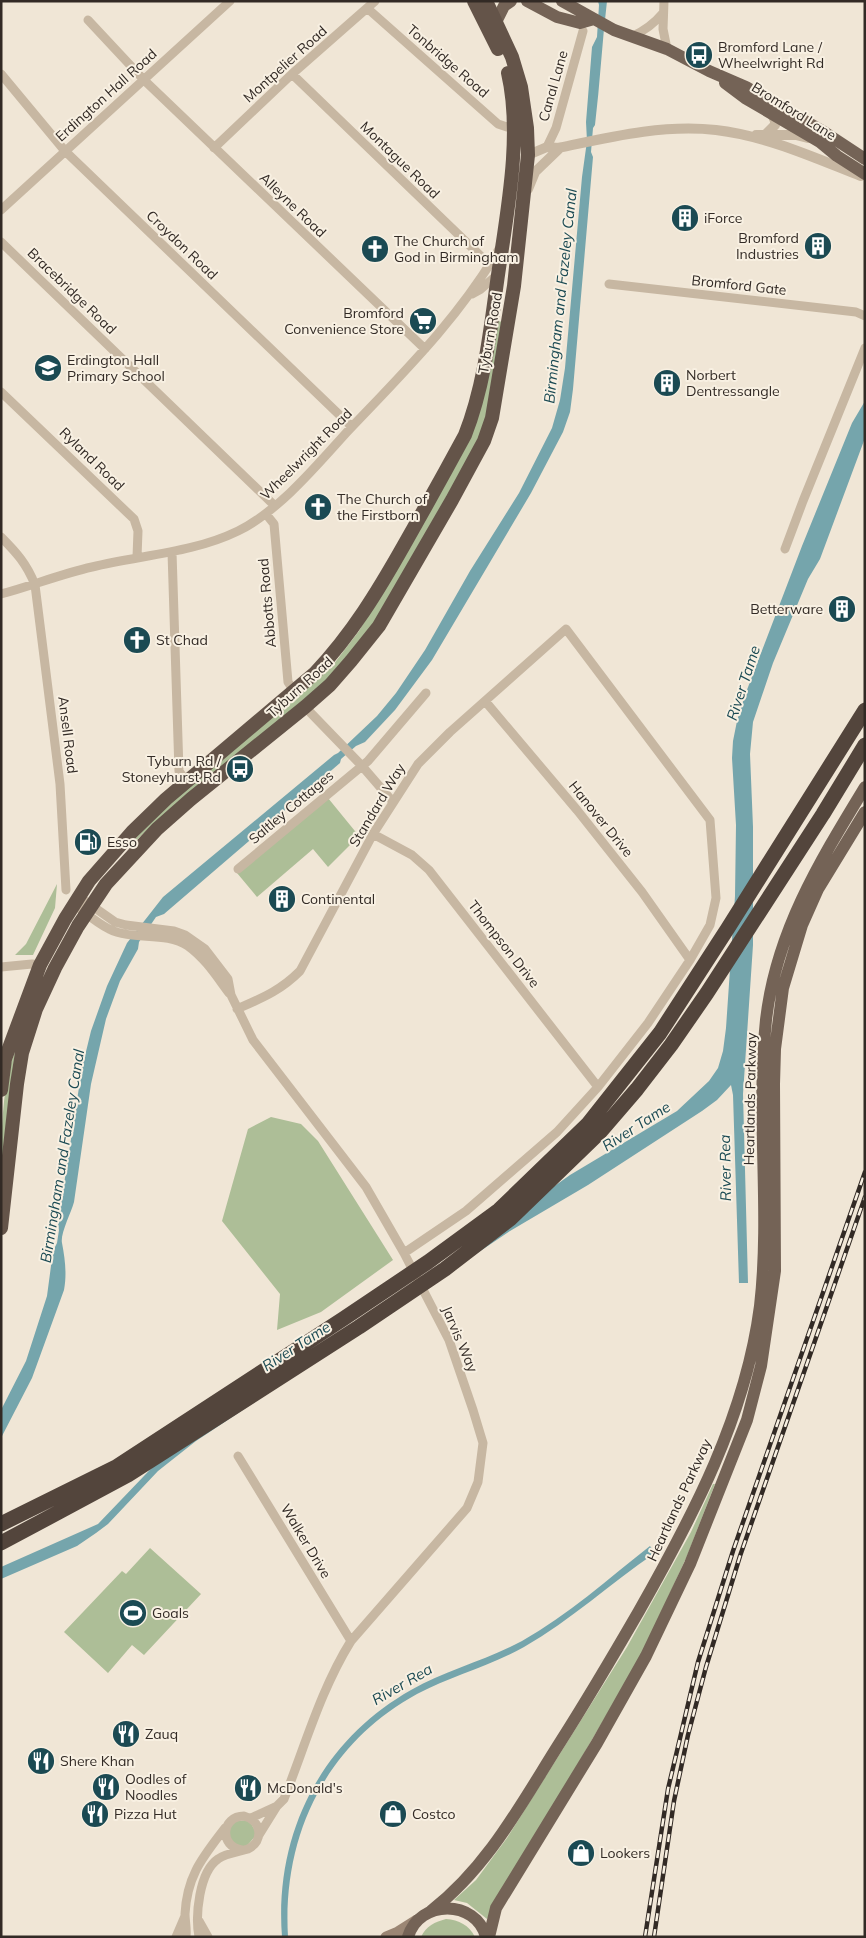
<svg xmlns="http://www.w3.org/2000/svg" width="866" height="1938" viewBox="0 0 866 1938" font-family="Mulish,sans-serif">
	<rect width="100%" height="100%" fill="#f0e6d6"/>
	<path fill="#adbe97" d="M498 321 503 322 485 427 470 459 374 624 339 670 145 832 129 847 128 846 189 783 316 681 333 665 359 631 446 483Z
		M328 798 359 836 328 867 313 849 257 897 237 873Z
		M57 884 55 908 33 955H15L26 944Z
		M24 1026 26 1032 1 1205C1 1161 0 1117 8 1074 12 1058 19 1042 24 1026Z
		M271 1117 301 1124 318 1141 393 1260 321 1312 277 1330 280 1294 222 1221 248 1129Z
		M713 1484H715L687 1556 641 1656 487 1919 467 1903 454 1900 476 1880 507 1838 627 1647 691 1532Z
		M150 1548 201 1594 144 1655 132 1645 108 1673 64 1632 122 1571 126 1574Z
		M249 1820 257 1834 246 1847 234 1846 227 1831 233 1821Z
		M446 1919C459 1920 469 1925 475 1937H421C426 1926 435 1922 446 1919Z"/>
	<path fill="#75a5ac" d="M598 1H607C602 42 600 84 595 125L593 128 591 152 593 157 573 389 570 412 563 432 531 493 432 660 395 710 365 742 356 746 341 759 340 763 164 914 156 917 139 942 138 949 120 981 106 1019 91 1084 74 1202C71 1213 60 1234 62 1243 65 1259 67 1274 64 1290L32 1378 1 1438V1410L26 1361 47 1296 53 1251 57 1243 59 1230 58 1223 82 1068 91 1031 107 986 127 943 163 897 334 755 338 753 377 716 396 693 425 650 470 571 519 493 552 428 560 400 565 368 582 177 587 141 586 122 592 47 597 37 599 5Z
		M865 401V438L820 559 808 579 773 663 753 722 750 754 753 827V945L743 1094 748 1283H739L733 1095 731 1085 717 1100 702 1111 588 1185 510 1231 356 1335 196 1441 158 1471 108 1524 96 1533 77 1546 1 1579V1567L98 1524 166 1453 462 1252 570 1175 677 1111 709 1081 718 1068 723 1051 726 1028 735 896 736 825 732 758 733 741 737 721 745 695 802 546 852 423Z
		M650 1546 655 1553C611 1583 571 1620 524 1647 490 1666 451 1676 417 1694 326 1744 282 1835 288 1937H282C274 1834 321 1741 411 1690 447 1670 487 1660 522 1641 568 1615 608 1579 650 1546Z"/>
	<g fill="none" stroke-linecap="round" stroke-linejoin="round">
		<path stroke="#c7b7a2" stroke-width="9" d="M664 1 663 29 667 49
			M367 8 498 124 507 127 513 126
			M88 20 144 80 425 349
			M631 37C644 31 654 24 663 13
			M1 74 65 151 352 427
			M292 74 490 265
			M547 147 556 128 583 31
			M214 148 292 74 375 1
			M1 210 230 1
			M1 242 275 506
			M609 284 856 312 865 316
			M472 294 481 289 498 274
			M1 392 134 519 138 531 137 557
			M266 514 274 524 288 682 294 691
			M1 537C16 552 27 564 35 585L60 784 66 890
			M785 549 803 501 865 348
			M172 552 179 771 186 781
			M1 594C31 586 61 574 92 567 141 555 193 553 238 531 279 511 317 465 347 432 402 374 459 318 499 249
			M485 701 577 810 642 892 690 960
			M305 707 362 766 393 802
			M373 834 412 855 429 870 598 1087
			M238 869 368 761 426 693
			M78 896 115 922 126 925 174 931 185 935 205 949 228 979 231 995 253 1040 366 1187 404 1253 449 1340 473 1410 483 1443 478 1482 467 1508 351 1641C321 1689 305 1746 284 1799L277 1806 259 1835
			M74 904C85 912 96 923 109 929 133 941 165 931 188 946 205 958 217 977 229 993
			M1 967 32 964 40 965
			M237 1009C262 998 280 991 300 971L373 834 418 764 450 732 566 629 710 820 716 898 710 925 690 960 648 1023 598 1087 557 1132 466 1211 404 1253
			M238 1456 351 1641
			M251 1818 277 1806
			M199 1921 208 1937
			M176 1937 185 1916
			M186 1937C187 1929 185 1921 185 1914 187 1875 203 1857 225 1828
			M199 1937C195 1916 199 1872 218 1859 226 1853 238 1852 248 1849 264 1841 262 1821 244 1816 221 1816 219 1847 242 1850"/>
		<path stroke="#c7b7a2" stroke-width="10" d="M756 135H796L808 138
			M765 135 775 125V121L772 114
			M528 155 547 147 558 148C610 137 663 124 716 130 767 136 815 158 861 176
			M528 189 535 172 560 148"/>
		<path stroke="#9b8674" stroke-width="11" d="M386 1937 398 1932 417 1920"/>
		<path stroke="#746356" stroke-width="12" d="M527 1 557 17 580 23 594 19
			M562 1 614 30 667 49 709 71 746 87 824 132 865 159
			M496 22 504 6 511 1
			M725 83 745 98 820 142 837 156 865 174
			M431 1911C488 1867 521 1804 559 1744 587 1700 613 1656 639 1611 693 1516 746 1415 760 1306 771 1211 756 1115 766 1020 776 932 820 861 865 787
			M408 1937C419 1899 476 1899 486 1937
			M489 1937 496 1908 597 1743 646 1656 690 1564 747 1420 761 1366 775 1271 774 1084 775 1049 783 988 802 925 818 889 865 812"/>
		<path stroke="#645449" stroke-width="14" d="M474 1 498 49
			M1 1090 5 1059 40 965 65 919 89 881 132 832 166 799 315 673C352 634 378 591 404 545 425 508 445 472 465 435 484 387 490 333 497 282 506 217 523 137 508 73
			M1 1228 17 1084 22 1053 36 1009 55 968 78 926 106 884 157 829 191 799 305 707 330 685 351 661 379 626 452 500 484 441 492 418 514 286 528 155 527 128 521 87 512 57 486 1"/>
		<defs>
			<path id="rail" d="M645 1937 668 1789 698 1662 733 1551 865 1172
				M654 1937 674 1801 688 1735 706 1667 740 1556 865 1197"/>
		</defs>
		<use href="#rail" stroke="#322a25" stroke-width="4.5"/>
		<use href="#rail" stroke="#f8f0e2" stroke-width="2.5" stroke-dasharray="8" stroke-linecap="butt"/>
		<path stroke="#53453c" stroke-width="15" d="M1 1524 116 1467 343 1319 428 1262 499 1210 588 1124 660 1033 728 928 865 710
			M1 1543 128 1475 359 1327 445 1269 510 1219 600 1132 637 1089 671 1045 707 993 823 814 865 745"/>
	</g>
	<defs>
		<symbol id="bus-disc" viewBox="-11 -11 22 22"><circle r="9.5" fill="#1b4a53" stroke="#f8f0e2"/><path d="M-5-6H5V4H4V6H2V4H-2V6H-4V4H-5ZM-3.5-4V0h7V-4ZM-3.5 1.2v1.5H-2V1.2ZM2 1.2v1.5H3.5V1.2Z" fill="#fff"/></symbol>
		<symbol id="building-disc" viewBox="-11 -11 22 22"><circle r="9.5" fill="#1b4a53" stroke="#f8f0e2"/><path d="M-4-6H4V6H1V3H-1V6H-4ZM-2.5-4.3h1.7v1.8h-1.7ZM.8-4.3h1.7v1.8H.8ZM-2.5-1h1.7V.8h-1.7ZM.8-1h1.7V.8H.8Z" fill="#fff"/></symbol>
		<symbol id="church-disc" viewBox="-11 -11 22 22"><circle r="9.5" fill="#1b4a53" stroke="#f8f0e2"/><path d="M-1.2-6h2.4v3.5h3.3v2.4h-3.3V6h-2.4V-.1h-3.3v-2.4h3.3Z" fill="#fff"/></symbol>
		<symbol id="supermarket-disc" viewBox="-11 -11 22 22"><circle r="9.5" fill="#1b4a53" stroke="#f8f0e2"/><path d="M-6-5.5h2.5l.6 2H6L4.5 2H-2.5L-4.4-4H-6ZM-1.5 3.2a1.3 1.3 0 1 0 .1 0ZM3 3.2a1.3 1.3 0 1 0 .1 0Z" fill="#fff"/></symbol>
		<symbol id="school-disc" viewBox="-11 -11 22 22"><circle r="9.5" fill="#1b4a53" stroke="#f8f0e2"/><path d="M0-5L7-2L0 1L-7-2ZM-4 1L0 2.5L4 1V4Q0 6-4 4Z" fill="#fff"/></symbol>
		<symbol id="fuel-disc" viewBox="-11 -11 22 22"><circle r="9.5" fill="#1b4a53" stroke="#f8f0e2"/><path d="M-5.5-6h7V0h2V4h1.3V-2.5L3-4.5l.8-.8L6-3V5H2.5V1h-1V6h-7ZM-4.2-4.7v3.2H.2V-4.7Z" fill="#fff"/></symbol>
		<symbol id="stadium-disc" viewBox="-11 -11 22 22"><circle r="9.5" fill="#1b4a53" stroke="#f8f0e2"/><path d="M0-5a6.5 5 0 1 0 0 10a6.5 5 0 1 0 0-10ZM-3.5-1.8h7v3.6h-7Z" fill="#fff"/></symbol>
		<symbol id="restaurant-disc" viewBox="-11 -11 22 22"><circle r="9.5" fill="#1b4a53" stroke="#f8f0e2"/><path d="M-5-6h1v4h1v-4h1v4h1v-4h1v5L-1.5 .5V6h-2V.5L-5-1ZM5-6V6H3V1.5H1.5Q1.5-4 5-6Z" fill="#fff"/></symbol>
		<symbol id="shop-disc" viewBox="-11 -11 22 22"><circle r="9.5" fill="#1b4a53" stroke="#f8f0e2"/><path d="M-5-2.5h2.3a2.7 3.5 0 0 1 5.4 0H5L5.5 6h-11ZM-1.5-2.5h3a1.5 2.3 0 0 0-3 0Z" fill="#fff"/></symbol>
	</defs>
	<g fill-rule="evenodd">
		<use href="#bus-disc" x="683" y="39" width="32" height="32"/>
		<use href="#building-disc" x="669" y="202" width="32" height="32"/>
		<use href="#building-disc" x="802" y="230" width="32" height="32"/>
		<use href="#church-disc" x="359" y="233" width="32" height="32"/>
		<use href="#supermarket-disc" x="407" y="305" width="32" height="32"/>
		<use href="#school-disc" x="32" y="352" width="32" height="32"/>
		<use href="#building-disc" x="651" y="367" width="32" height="32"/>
		<use href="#church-disc" x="302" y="491" width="32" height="32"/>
		<use href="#building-disc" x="826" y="593" width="32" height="32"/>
		<use href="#church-disc" x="121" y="624" width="32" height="32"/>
		<use href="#bus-disc" x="224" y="753" width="32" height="32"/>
		<use href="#fuel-disc" x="72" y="826" width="32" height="32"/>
		<use href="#building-disc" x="266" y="883" width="32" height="32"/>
		<use href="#stadium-disc" x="117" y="1597" width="32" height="32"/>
		<use href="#restaurant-disc" x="110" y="1718" width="32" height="32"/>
		<use href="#restaurant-disc" x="25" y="1745" width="32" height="32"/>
		<use href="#restaurant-disc" x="90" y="1771" width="32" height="32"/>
		<use href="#restaurant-disc" x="232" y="1772" width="32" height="32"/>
		<use href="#restaurant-disc" x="79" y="1798" width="32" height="32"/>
		<use href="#shop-disc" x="377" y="1798" width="32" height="32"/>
		<use href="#shop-disc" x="565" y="1837" width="32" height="32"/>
	</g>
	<g text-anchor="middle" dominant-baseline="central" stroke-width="4" stroke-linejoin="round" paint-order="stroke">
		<g font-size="14" fill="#322a25" stroke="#f8f0e2" text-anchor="start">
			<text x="718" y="47">Bromford Lane /<tspan x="718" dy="16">Wheelwright Rd</tspan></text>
			<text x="704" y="218">iForce</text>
			<text x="799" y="238" text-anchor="end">Bromford<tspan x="799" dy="16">Industries</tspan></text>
			<text x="394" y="241">The Church of<tspan x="394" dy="16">God in Birmingham</tspan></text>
			<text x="404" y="313" text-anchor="end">Bromford<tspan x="404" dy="16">Convenience Store</tspan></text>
			<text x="67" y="360">Erdington Hall<tspan x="67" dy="16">Primary School</tspan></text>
			<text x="686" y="375">Norbert<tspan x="686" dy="16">Dentressangle</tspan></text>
			<text x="337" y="499">The Church of<tspan x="337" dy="16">the Firstborn</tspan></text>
			<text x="823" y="609" text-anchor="end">Betterware</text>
			<text x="156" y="640">St Chad</text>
			<text x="221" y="761" text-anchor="end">Tyburn Rd /<tspan x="221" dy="16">Stoneyhurst Rd</tspan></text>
			<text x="107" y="842">Esso</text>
			<text x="301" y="899">Continental</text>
			<text x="152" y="1613">Goals</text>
			<text x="145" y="1734">Zauq</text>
			<text x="60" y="1761">Shere Khan</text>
			<text x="125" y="1779">Oodles of<tspan x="125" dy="16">Noodles</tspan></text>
			<text x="267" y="1788">McDonald's</text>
			<text x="114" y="1814">Pizza Hut</text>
			<text x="412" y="1814">Costco</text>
			<text x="600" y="1853">Lookers</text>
		</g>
		<g font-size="14" fill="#322a25" stroke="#f8f0e2">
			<text transform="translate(448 61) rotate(41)">Tonbridge Road</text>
			<text transform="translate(285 64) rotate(-42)">Montpelier Road</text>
			<text transform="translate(553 86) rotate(-74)">Canal Lane</text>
			<text transform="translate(106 95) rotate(-42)">Erdington Hall Road</text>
			<text transform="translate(794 111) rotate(32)">Bromford Lane</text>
			<text transform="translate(400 160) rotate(44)">Montague Road</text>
			<text transform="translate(293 205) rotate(44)">Alleyne Road</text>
			<text transform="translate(182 245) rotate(44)">Croydon Road</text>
			<text transform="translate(739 285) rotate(6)">Bromford Gate</text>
			<text transform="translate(72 291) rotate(44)">Bracebridge Road</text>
			<text transform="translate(490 333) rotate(-80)">Tyburn Road</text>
			<text transform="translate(306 454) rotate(-45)">Wheelwright Road</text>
			<text transform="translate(92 459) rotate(44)">Ryland Road</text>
			<text transform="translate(267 603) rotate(-95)">Abbotts Road</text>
			<text transform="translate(300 687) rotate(-42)">Tyburn Road</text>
			<text transform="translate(68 735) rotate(83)">Ansell Road</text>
			<text transform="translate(377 805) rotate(-59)">Standard Way</text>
			<text transform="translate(291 807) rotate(-40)">Saltley Cottages</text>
			<text transform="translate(601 819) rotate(51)">Hanover Drive</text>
			<text transform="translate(504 944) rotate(52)">Thompson Drive</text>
			<text transform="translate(750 1099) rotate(-89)">Heartlands Parkway</text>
			<text transform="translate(460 1339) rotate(67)">Jarvis Way</text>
			<text transform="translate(679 1500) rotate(-65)">Heartlands Parkway</text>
			<text transform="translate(306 1541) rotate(59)">Walker Drive</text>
		</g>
		<g font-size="15" font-style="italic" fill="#1b4a53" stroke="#f8f0e2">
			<text transform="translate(560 296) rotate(-84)">Birmingham and Fazeley Canal</text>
			<text transform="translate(743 683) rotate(-72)">River Tame</text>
			<text transform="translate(636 1126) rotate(-33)">River Tame</text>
			<text transform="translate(62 1156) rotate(-81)">Birmingham and Fazeley Canal</text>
			<text transform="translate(725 1168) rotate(-91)">River Rea</text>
			<text transform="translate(296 1346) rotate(-33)">River Tame</text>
			<text transform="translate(402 1684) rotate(-30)">River Rea</text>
		</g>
	</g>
	<rect width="866" height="1938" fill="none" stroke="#322a25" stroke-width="5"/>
</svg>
